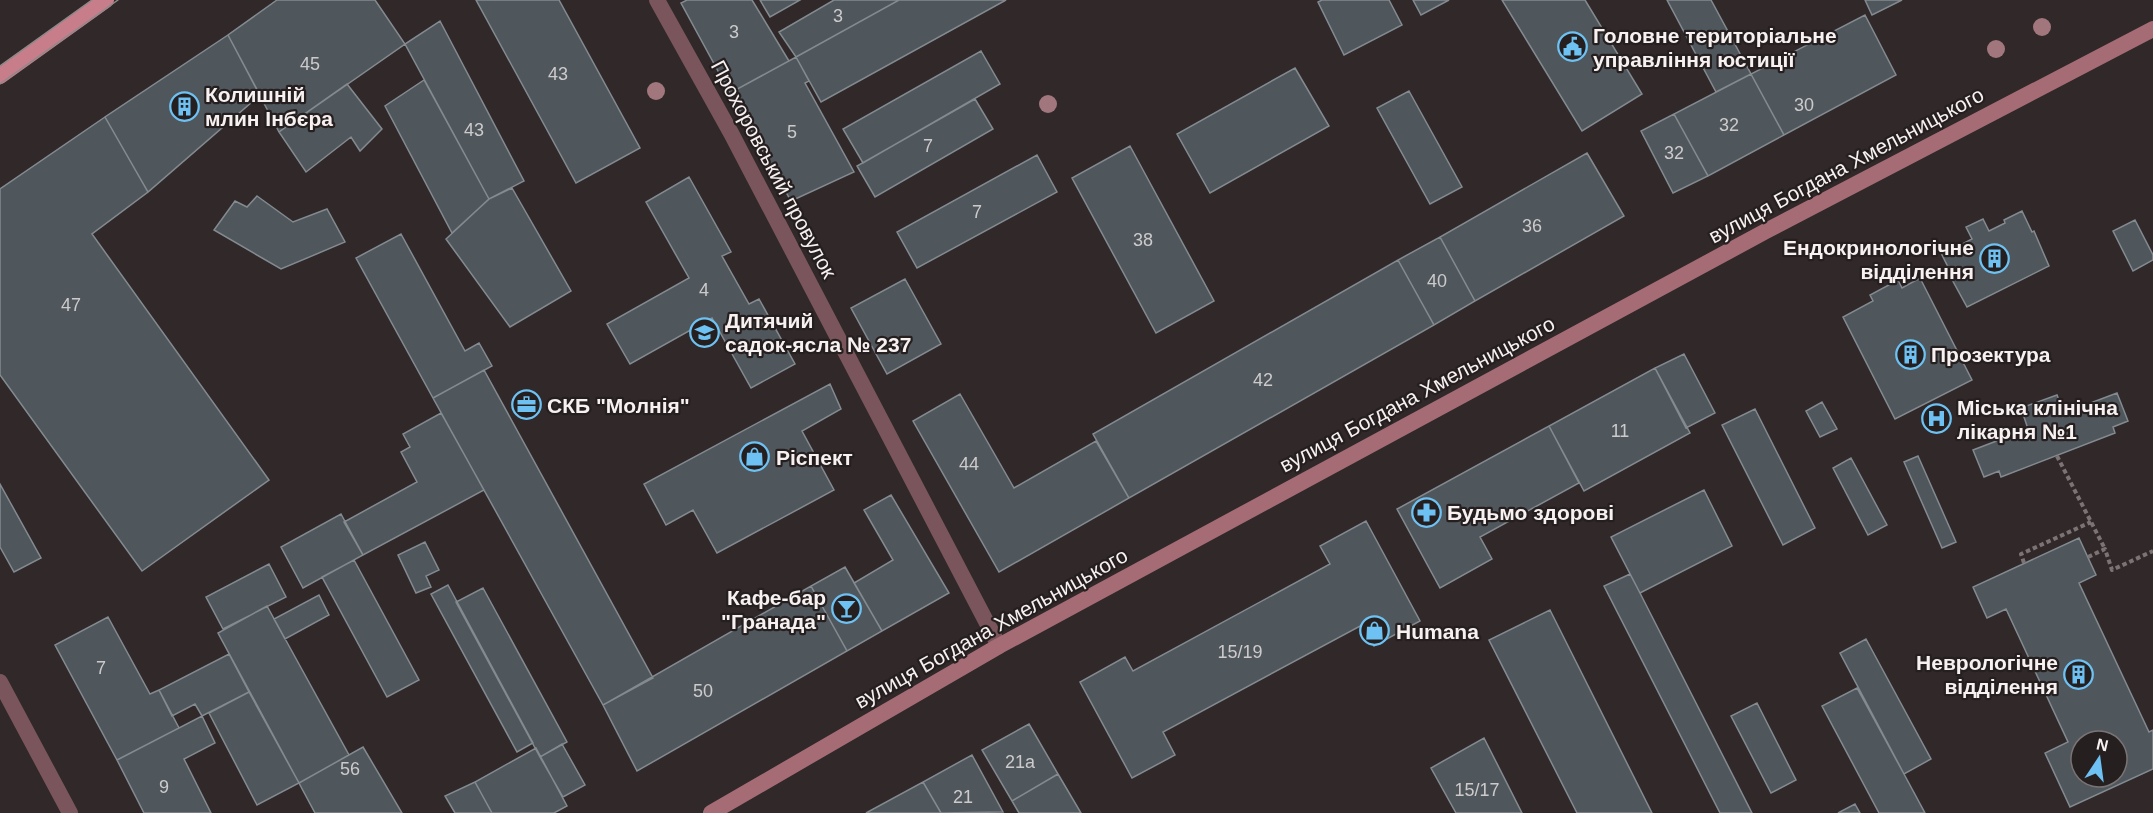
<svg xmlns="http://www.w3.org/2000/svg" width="2153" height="813" viewBox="0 0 2153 813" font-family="Helvetica,sans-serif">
	<rect width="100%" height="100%" fill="#302829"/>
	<path fill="#50575c" stroke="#838b90" stroke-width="1.5" fill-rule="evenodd" d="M277 0H375L405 44 279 132 228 35Z
		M476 0H559L640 148 576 183Z
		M687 0H752L789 61 730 93 681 3Z
		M760 0H800L770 17Z
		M834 0H899L796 57 779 32Z
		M899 0H1006L821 102 796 57Z
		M1322 0H1389L1402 25 1344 55 1318 2Z
		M1413 0H1449L1421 15Z
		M1502 0H1585L1642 94 1582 131Z
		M1667 0H1711L1751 74 1716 92Z
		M1865 0H1902L1872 15Z
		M1865 15 1896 75 1784 135 1751 74Z
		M440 21 524 181 489 199 405 44Z
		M228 35 260 95 148 192 105 117Z
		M981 51 1000 84 863 163 843 129Z
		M796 57 809 81 805 83 854 172 791 201 730 93Z
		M1295 68 1329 126 1210 193 1177 134Z
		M1751 74 1784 135 1708 176 1674 114Z
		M424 80 489 199 452 233 385 106Z
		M347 84 382 129 360 151 351 137 306 172 279 132Z
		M1409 91 1462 187 1430 204 1377 108Z
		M975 99 993 129 875 197 857 166Z
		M1674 114 1708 176 1673 193 1641 131Z
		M105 117 148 192 92 234 269 480 142 571 0 375V189Z
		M1130 146 1214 301 1156 333 1072 178Z
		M1587 153 1624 216 1475 301 1440 237Z
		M1037 155 1057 192 917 268 897 232Z
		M689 177 731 252 722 256 749 304 759 299 795 364 751 388 712 318 630 364 607 324 689 278 646 202Z
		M512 188 571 291 510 327 446 239 489 199Z
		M257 196 293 222 327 209 345 242 281 269 214 230 235 201 247 207Z
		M2022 211 2032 232 2034 231 2049 266 1967 307 1949 274 1951 273 1940 251 1954 244 1955 248 1972 239 1966 227 1983 219 1989 231 2005 223 2004 220Z
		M2135 220 2153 255V260L2133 271 2113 231Z
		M401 234 465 351 479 343 492 366 433 398 356 258Z
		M1440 237 1475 301 1434 325 1398 260Z
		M1398 260 1434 325 1129 498 1093 434Z
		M1920 278 1972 380 1895 419 1843 317 1873 301 1870 295 1898 280 1902 288Z
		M905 279 941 344 887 374 851 308Z
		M1684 354 1715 413 1686 428 1655 368Z
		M1655 368 1690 433 1584 491 1549 426Z
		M484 370 653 678 603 705 433 398Z
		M830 384 841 409 802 431 834 490 717 553 693 510 666 525 644 484Z
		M2117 393 2128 421 2113 427 2115 433 2001 477 1999 471 1984 477 1973 450 2028 429 2021 408 2057 395 2064 413Z
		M960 394 1014 488 1096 441 1129 498 999 572 913 421Z
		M1822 402 1837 429 1820 437 1806 411Z
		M1755 409 1815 528 1783 545 1722 425Z
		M441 413 484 490 363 555 344 522 417 482 401 452 410 447 403 434Z
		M1549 426 1579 483 1480 537 1492 559 1440 588 1397 509Z
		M1918 456 1956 542 1942 548 1904 462Z
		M1851 458 1887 525 1868 535 1833 468Z
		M0 484 41 558 14 572 0 547Z
		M1704 490 1732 546 1640 593 1611 537Z
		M891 495 949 593 882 631 854 583 893 560 864 510Z
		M341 514 363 555 303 588 281 547Z
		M1366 521 1420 621 1374 646 1362 625 1163 732 1175 755 1132 778 1080 682 1125 657 1133 671 1330 564 1320 546Z
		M2079 538 2096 575 2079 583 2149 732 2153 730V769L2070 807 2045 753 2068 742 2006 609 1987 618 1973 587ZM2081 741H2117V777H2081Z
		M425 542 439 570 426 576 431 587 416 593 398 555Z
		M354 560 419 680 387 697 322 577Z
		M269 564 286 597 223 629 206 597Z
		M845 567 882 631 847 651 811 586Z
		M1630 574 1640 593 1752 813H1720L1604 586Z
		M448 585 533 743 517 752 431 594Z
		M811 586 847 651 637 771 603 705Z
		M483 588 567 742 540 757 456 602Z
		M319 595 329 615 285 639 274 619Z
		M267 606 349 755 299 783 218 633Z
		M1550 610 1652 813H1577L1489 640Z
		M108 617 150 694 159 690 179 728 117 760 55 645Z
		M1866 639 1931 759 1904 774 1840 653Z
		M229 654 249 692 202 716 195 704 172 716 159 690Z
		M1857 688 1904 774 1925 813H1879L1822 706Z
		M249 692 299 783 257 805 209 713Z
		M1757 703 1796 780 1771 793 1731 716Z
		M202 716 215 743 184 759 211 813H144L117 760Z
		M1029 724 1058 774 1012 801 982 750Z
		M1484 738 1522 813H1456L1431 768Z
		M562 744 585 785 563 797 540 757Z
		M363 747 402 813H315L299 783Z
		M536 748 567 806 554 813H492L475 782Z
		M972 755 1003 812 941 813 923 782Z
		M1058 774 1081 813H1019L1012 801Z
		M475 782 492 813H455L445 796Z
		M923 782 941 813H866Z
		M1855 804 1860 813H1838Z"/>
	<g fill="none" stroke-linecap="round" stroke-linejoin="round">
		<path stroke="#7b7374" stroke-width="4" stroke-dasharray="4.5 3" stroke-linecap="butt" d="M2057 456 2105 549
			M2088 557 2105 549 2112 570 2153 551
			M2024 563 2021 554 2091 522"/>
		<path stroke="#7a555b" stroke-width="16" d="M657 0 731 133 999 646
			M0 682 70 813"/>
		<path stroke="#a66c75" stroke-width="16" d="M711 813 999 646 1766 231 2153 29"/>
		<path stroke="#c87d8a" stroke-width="16" d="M0 76 106 0"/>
		<path stroke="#90898a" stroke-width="1.5" d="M0 66 92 0
			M0 84 118 0"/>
	</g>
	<g fill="#a1767d">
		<circle cx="2042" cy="27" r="9"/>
		<circle cx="1996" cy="49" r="9"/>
		<circle cx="656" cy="91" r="9"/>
		<circle cx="1048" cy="104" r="9"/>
	</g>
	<defs>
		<symbol id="civic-ring" viewBox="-11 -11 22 22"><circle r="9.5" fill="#261f20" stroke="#6dc2f3" stroke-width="1.5"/><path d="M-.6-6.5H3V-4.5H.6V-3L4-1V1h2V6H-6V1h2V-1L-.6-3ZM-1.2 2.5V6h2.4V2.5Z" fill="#6dc2f3"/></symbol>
		<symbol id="building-ring" viewBox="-11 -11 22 22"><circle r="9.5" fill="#261f20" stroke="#6dc2f3" stroke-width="1.5"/><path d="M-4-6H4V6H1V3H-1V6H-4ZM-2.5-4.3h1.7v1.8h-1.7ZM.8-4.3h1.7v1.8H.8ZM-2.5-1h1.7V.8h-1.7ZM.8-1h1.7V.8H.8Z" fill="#6dc2f3"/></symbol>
		<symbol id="school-ring" viewBox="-11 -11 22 22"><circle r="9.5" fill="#261f20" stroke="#6dc2f3" stroke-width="1.5"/><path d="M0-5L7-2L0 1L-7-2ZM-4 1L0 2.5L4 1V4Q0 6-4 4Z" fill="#6dc2f3"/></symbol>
		<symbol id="office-ring" viewBox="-11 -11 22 22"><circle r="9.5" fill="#261f20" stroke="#6dc2f3" stroke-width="1.5"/><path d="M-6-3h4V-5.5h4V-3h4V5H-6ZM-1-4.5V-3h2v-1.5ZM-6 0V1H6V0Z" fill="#6dc2f3"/></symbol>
		<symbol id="hospital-ring" viewBox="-11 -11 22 22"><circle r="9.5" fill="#261f20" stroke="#6dc2f3" stroke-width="1.5"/><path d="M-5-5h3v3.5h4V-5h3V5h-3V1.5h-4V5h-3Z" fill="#6dc2f3"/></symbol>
		<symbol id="shop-ring" viewBox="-11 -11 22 22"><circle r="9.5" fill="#261f20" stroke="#6dc2f3" stroke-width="1.5"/><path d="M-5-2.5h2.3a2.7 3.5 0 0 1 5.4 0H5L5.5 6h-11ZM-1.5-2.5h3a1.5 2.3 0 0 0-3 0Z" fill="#6dc2f3"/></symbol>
		<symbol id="pharmacy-ring" viewBox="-11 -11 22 22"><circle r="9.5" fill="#261f20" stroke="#6dc2f3" stroke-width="1.5"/><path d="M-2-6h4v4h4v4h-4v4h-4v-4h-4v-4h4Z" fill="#6dc2f3"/></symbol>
		<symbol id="bar-ring" viewBox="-11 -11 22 22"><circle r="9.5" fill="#261f20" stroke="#6dc2f3" stroke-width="1.5"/><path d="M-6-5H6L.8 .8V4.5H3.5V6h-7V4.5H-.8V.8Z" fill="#6dc2f3"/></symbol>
	</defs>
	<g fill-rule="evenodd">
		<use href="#civic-ring" x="1556" y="30" width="33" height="33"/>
		<use href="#building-ring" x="168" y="90" width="33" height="33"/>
		<use href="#building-ring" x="1978" y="242" width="33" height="33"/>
		<use href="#school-ring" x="688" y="316" width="33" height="33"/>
		<use href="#building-ring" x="1894" y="338" width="33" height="33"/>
		<use href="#office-ring" x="510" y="388" width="33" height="33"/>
		<use href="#hospital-ring" x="1920" y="402" width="33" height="33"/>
		<use href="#shop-ring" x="738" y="440" width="33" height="33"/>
		<use href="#pharmacy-ring" x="1410" y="496" width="33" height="33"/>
		<use href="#bar-ring" x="830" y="592" width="33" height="33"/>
		<use href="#shop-ring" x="1358" y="614" width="33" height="33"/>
		<use href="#building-ring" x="2062" y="658" width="33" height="33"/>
	</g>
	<g text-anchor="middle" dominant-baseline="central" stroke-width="4.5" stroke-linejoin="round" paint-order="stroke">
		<g font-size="18" fill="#cdcacc">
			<text x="838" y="16">3</text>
			<text x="734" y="32">3</text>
			<text x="310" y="64">45</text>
			<text x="558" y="74">43</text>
			<text x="1804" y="105">30</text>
			<text x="1729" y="125">32</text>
			<text x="474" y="130">43</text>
			<text x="792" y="132">5</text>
			<text x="928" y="146">7</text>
			<text x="1674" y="153">32</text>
			<text x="977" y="212">7</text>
			<text x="1532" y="226">36</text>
			<text x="1143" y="240">38</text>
			<text x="1437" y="281">40</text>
			<text x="704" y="290">4</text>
			<text x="71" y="305">47</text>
			<text x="1263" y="380">42</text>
			<text x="1620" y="431">11</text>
			<text x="969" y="464">44</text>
			<text x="1240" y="652">15/19</text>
			<text x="101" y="668">7</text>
			<text x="703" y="691">50</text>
			<text x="1020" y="762">21а</text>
			<text x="350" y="769">56</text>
			<text x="164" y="787">9</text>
			<text x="1477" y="790">15/17</text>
			<text x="963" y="797">21</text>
		</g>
		<g font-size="21" font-weight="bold" fill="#f7f1f2" stroke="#261f20" text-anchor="start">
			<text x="1593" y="35">Головне територіальне<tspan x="1593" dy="24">управління юстиції</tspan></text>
			<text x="205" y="94">Колишній<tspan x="205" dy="24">млин Інбєра</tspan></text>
			<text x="1974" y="247" text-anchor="end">Ендокринологічне<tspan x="1974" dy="24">відділення</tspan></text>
			<text x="725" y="320">Дитячий<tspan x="725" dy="24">садок-ясла № 237</tspan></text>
			<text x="1931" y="354">Прозектура</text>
			<text x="547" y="405">СКБ "Молнія"</text>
			<text x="1957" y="407">Міська клінічна<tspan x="1957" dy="24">лікарня №1</tspan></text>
			<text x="776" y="457">Ріспект</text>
			<text x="1447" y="512">Будьмо здорові</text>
			<text x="826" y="597" text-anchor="end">Кафе-бар<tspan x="826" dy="24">"Гранада"</tspan></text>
			<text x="1396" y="631">Humana</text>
			<text x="2058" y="662" text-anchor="end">Неврологічне<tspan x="2058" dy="24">відділення</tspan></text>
		</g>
		<g font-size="21" fill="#f7f1f2" stroke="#261f20">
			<text transform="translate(1846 165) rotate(-28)">вулиця Богдана Хмельницького</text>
			<text transform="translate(774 169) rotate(62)">Прохоровський провулок</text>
			<text transform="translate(1417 394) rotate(-28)">вулиця Богдана Хмельницького</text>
			<text transform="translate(991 628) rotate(-29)">вулиця Богдана Хмельницького</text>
		</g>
	</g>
	<g transform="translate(2099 759) rotate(13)"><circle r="28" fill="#261f20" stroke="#7a7374" stroke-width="1.5"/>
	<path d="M0-4.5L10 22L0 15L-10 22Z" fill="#6dc2f3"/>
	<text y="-9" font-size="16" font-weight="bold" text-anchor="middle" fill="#f7f1f2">N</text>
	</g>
</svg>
